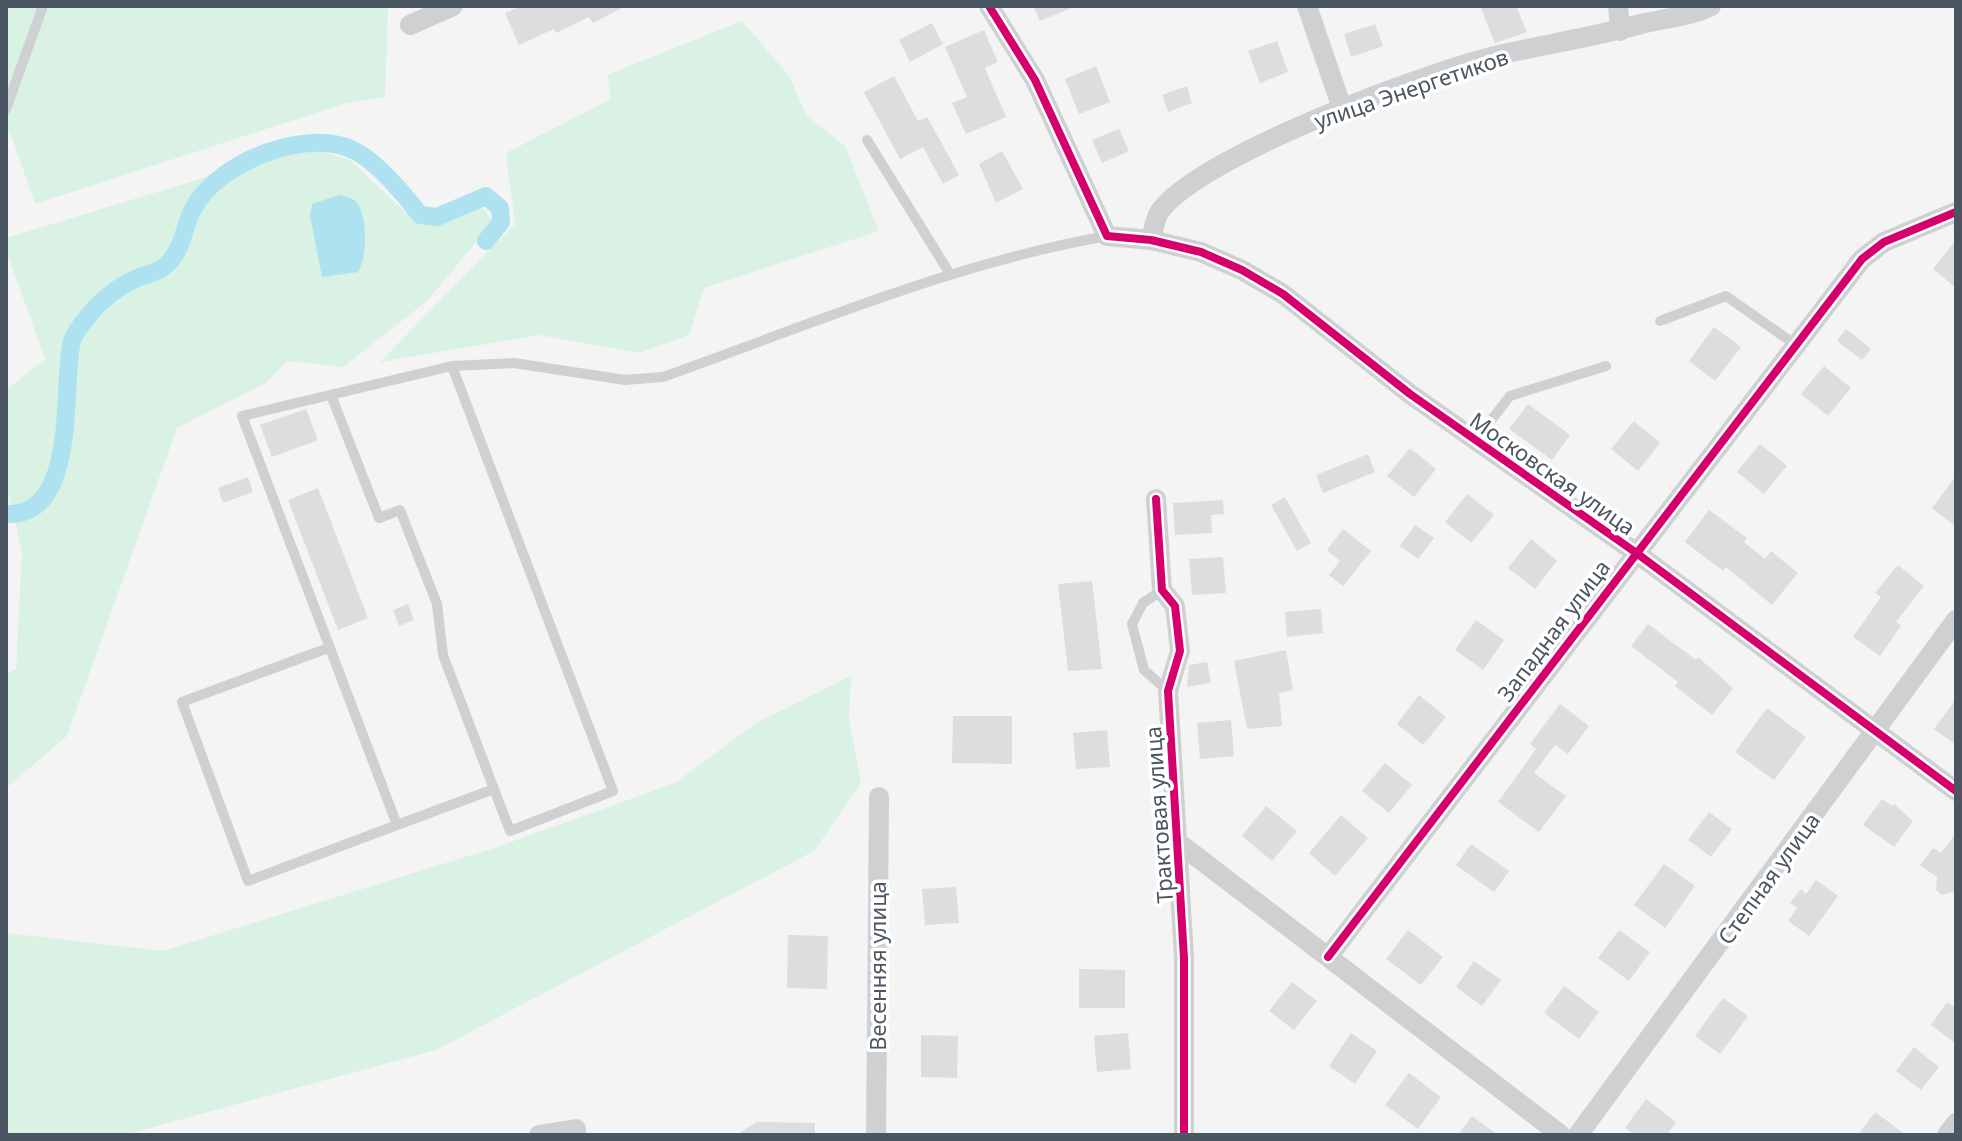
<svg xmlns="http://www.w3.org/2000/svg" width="1962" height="1141" viewBox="0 0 1962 1141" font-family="'Noto Sans',sans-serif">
	<rect width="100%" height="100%" fill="#f4f4f4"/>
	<path fill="#d9f2e3" d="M6 6H388L385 97 346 103 35 204 10 132H6Z
		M742 21 789 76 807 116 845 146 879 231 704 288 689 335 639 353 539 335 380 362 515 224 506 153 611 99 607 75Z
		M305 147 350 160 418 224 480 204 493 222 427 301 343 367 287 361 266 383 177 428 67 736 6 788V675L16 669 22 550 6 485V390L45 359 6 250V238Z
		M851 676 849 719 861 783 814 851 436 1050 124 1135H6V933L163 951 497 847 675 783 756 723Z"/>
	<path fill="#aee2f0" d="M339 195C347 197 357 198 360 208 367 224 367 258 358 272L322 277 310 216 312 204Z"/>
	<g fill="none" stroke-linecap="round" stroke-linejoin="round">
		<path stroke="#aee2f0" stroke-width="18" d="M6 514C72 517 64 410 69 363 70 354 70 342 75 334 91 309 110 290 137 278 146 274 158 273 165 266 184 250 183 227 194 207 219 162 308 126 355 151 377 162 405 195 420 215L437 217 486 196 500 208 501 222 486 241"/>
	</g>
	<path fill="#ddddde" d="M522 6H626L593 23 589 17 556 33 554 29 519 45 505 13Z
		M1033 6H1076L1040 21Z
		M1480 6H1516L1527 32 1495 43Z
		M932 23 943 44 910 62 899 40Z
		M1375 24 1383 46 1351 57 1344 34Z
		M984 30 998 62 985 68 1006 117 966 134 952 103 967 97 945 47Z
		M1277 41 1288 72 1260 83 1248 51Z
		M1096 66 1110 102 1079 114 1065 79Z
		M894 76 918 121 927 117 959 175 943 184 923 147 900 159 864 92Z
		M1187 86 1192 103 1168 112 1162 95Z
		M1119 129 1129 151 1102 163 1092 140Z
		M1002 151 1023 189 996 203 979 164Z
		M1956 240V288L1933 269Z
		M1714 327 1741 347 1715 381 1689 361Z
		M1846 329 1871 349 1862 360 1837 341Z
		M1824 366 1851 388 1828 416 1801 394Z
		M1528 404 1570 435 1552 460 1509 429Z
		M306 409 318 440 272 457 260 425Z
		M1634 421 1660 443 1638 471 1611 449Z
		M1760 444 1787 466 1764 494 1737 472Z
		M1410 448 1436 469 1414 497 1387 476Z
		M1368 454 1375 472 1323 493 1316 475Z
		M1956 476V527L1932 508Z
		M248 477 253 492 223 503 218 488Z
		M318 488 368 618 338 630 288 500Z
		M1467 494 1494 515 1471 543 1445 522Z
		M1285 497 1311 543 1297 551 1271 505Z
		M1223 500 1224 514 1211 515 1212 533 1175 535 1173 503Z
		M1709 510 1747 538 1744 542 1765 559 1771 551 1798 573 1772 605 1726 567 1723 571 1685 542Z
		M1415 525 1434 538 1418 559 1400 546Z
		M1343 529 1371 551 1343 586 1329 575 1340 561 1327 550Z
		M1531 539 1557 561 1535 589 1508 568Z
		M1223 557 1226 593 1192 595 1189 559Z
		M1898 565 1924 586 1896 622 1901 626 1880 656 1853 637 1881 597 1875 593Z
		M1092 581 1102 669 1068 671 1058 584Z
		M408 604 414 620 399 626 393 610Z
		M1321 609 1323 633 1287 637 1285 612Z
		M1476 620 1504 640 1483 670 1455 650Z
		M1648 624 1696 660 1698 657 1733 688 1712 715 1675 686 1678 682 1631 646Z
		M1286 650 1293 690 1279 693 1282 726 1247 729 1234 661Z
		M1207 662 1211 683 1187 687 1189 665Z
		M1419 695 1446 717 1423 745 1397 724Z
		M1956 699V745L1934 729Z
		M1560 704 1589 726 1568 754 1555 745 1534 773 1566 796 1539 832 1498 802 1536 749 1530 744Z
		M1767 708 1806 737 1774 780 1735 752Z
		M953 716H1012V764L952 763Z
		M1231 720 1234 756 1200 759 1197 723Z
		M1107 730 1110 767 1076 769 1073 733Z
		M1385 763 1412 785 1389 813 1362 791Z
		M1882 799 1892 806 1894 804 1913 821 1894 847 1863 825Z
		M1266 806 1297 831 1272 861 1242 836Z
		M1709 812 1732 829 1711 857 1688 840Z
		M1341 815 1368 838 1335 876 1309 853Z
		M1956 833V891L1942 895 1936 890 1937 877 1920 865 1933 848 1941 853Z
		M1471 844 1509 871 1494 892 1456 865Z
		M1664 864 1695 886 1665 928 1634 905Z
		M1816 880 1838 896 1809 936 1788 921 1797 908 1790 903 1801 889 1806 894Z
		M956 887 959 923 925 925 922 889Z
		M1408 930 1443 957 1421 985 1386 959Z
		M1619 930 1650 952 1629 981 1598 958Z
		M788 935 828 936 827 989 787 988Z
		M1474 961 1501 980 1482 1006 1456 987Z
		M1079 969 1125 970V1008H1079Z
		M1292 982 1317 1001 1294 1030 1269 1011Z
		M1564 986 1599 1012 1579 1039 1544 1013Z
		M1723 998 1748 1016 1720 1054 1695 1036Z
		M1947 1002 1956 1008V1044L1931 1025Z
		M1128 1033 1131 1069 1097 1072 1094 1036Z
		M1351 1033 1377 1051 1355 1084 1329 1066Z
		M921 1035 958 1036 957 1078 921 1077Z
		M1914 1047 1939 1067 1921 1090 1896 1071Z
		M1409 1073 1441 1097 1418 1129 1385 1105Z
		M1646 1099 1676 1122 1667 1135H1635L1625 1128Z
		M1875 1112 1906 1135H1858Z
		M1472 1116 1498 1135H1458Z
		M757 1122 815 1123V1135H736Z"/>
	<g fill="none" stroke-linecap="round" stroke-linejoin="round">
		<path stroke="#ced0d2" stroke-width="10" d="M6 109 43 6
			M867 140 950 274
			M1660 321 1726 296 1796 345
			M452 366 613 791 510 831 494 789 397 825 242 416 452 366 514 363 625 380 663 377C809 325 954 263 1107 236
			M331 395 379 518 400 510 437 604 443 655 494 789
			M1475 441 1510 396 1606 366
			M1162 590 1143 603 1132 624 1144 670 1168 691
			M328 648 182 702 248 881 397 825"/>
		<path stroke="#ced0d2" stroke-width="20" d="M989 6 1035 80 1107 236 1151 240 1201 252 1242 270 1283 294 1410 394 1635 552 1956 791
			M1307 6 1342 108
			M1618 6 1620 31
			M410 25 453 6
			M1151 240C1153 231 1155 218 1160 211 1202 155 1427 72 1499 55 1546 44 1594 37 1641 24 1665 18 1689 17 1711 6
			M1156 499 1162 590 1175 606 1180 651 1168 691 1184 958V1135
			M1180 844 1561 1135
			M1328 957 1862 259 1884 242 1956 212
			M539 1135 576 1129V1135
			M876 1135 879 797
			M1578 1135 1956 620
			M1947 1135 1956 1123"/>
		<defs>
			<path id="cycleway" d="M989 6 1035 80 1107 236 1151 240 1201 252 1242 270 1283 294 1410 394 1635 552 1956 791
				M1156 499 1162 590 1175 606 1180 651 1168 691 1184 958V1135
				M1328 957 1862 259 1884 242 1956 212"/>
		</defs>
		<use href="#cycleway" stroke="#fff" stroke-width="13"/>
		<use href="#cycleway" stroke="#d6006c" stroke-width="8"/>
	</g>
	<g text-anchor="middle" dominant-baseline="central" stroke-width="7" stroke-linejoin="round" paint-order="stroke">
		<g font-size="22" fill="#4a5661" stroke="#fff">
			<text transform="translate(1411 88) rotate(-19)">улица Энергетиков</text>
			<text transform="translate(1553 473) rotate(35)">Московская улица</text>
			<text transform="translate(1553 630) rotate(-53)">Западная улица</text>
			<text transform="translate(1158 815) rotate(-94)">Трактовая улица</text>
			<text transform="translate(1768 878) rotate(-54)">Степная улица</text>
			<text transform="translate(877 966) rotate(-90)">Весенняя улица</text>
		</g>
	</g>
	<rect width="1962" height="1141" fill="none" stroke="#4a5661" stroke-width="16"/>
</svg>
